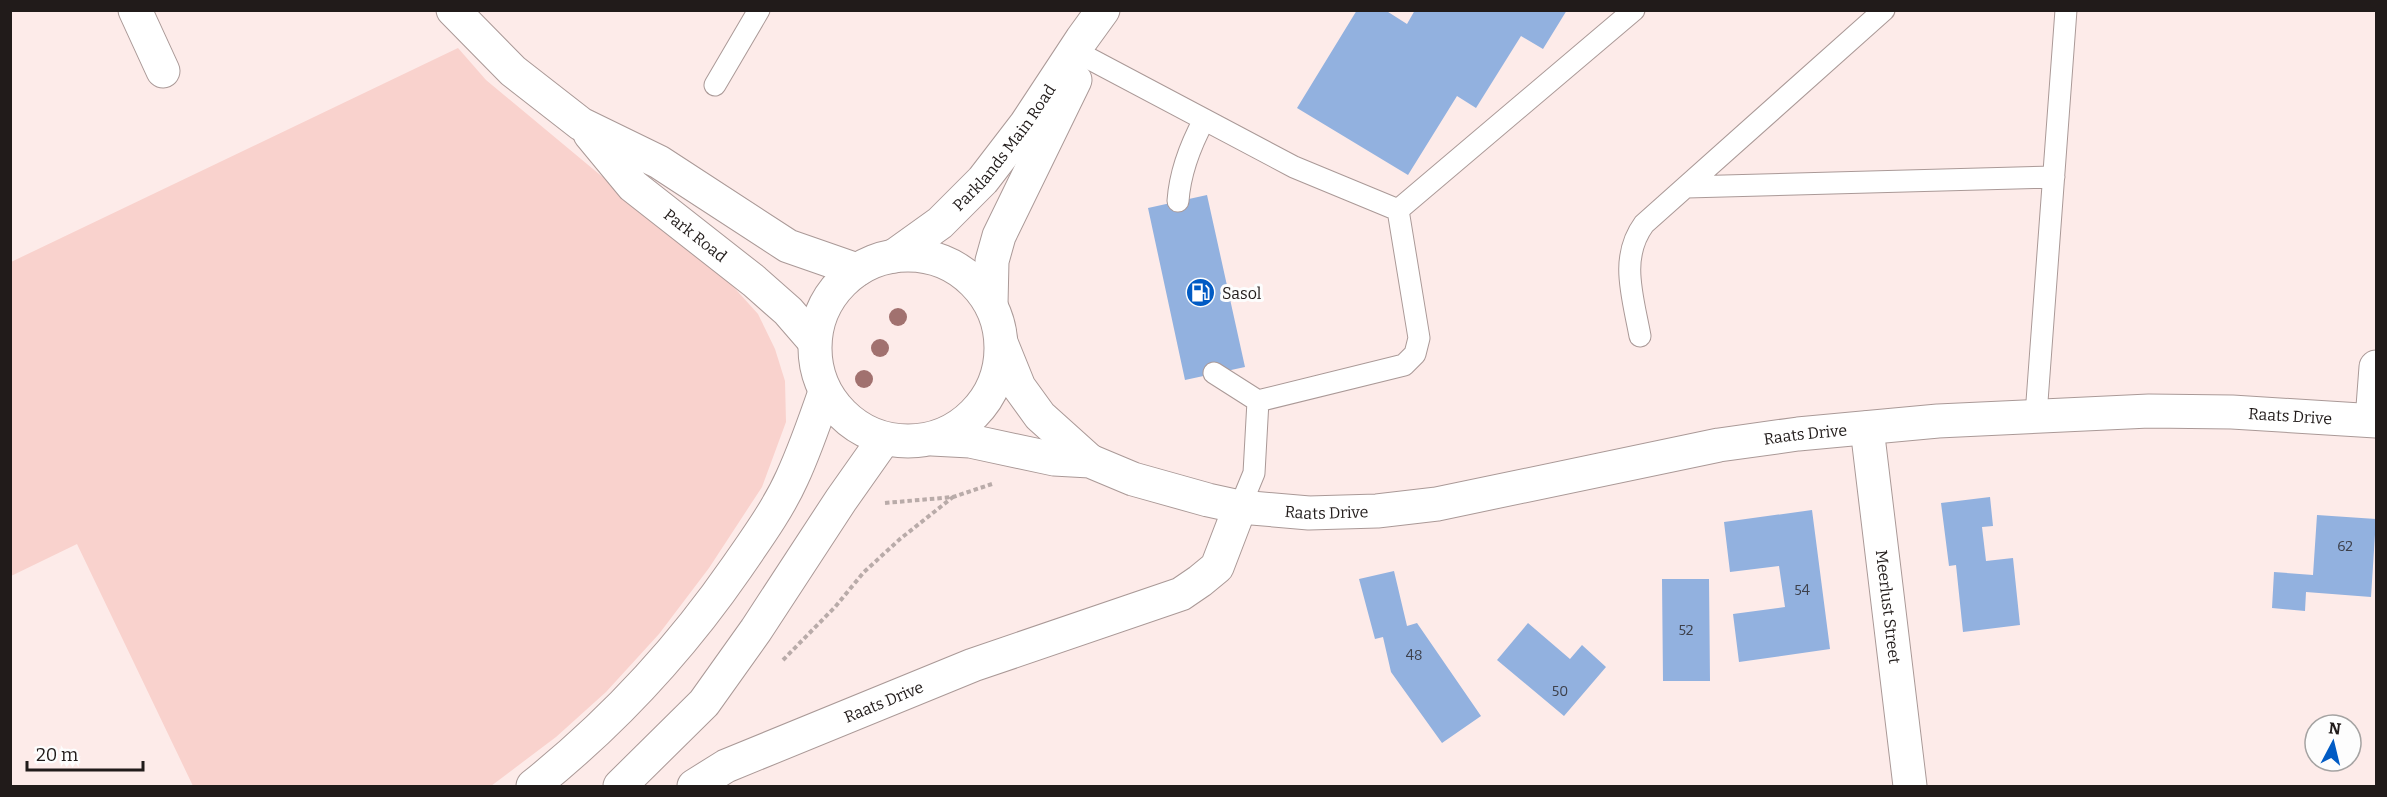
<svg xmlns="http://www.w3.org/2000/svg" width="2387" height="797" viewBox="0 0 2387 797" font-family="Bitter,serif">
	<rect width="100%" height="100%" fill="#fdebe9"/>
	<path fill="#f9d2cd" d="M458 48 486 80 730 283 758 314 775 349 785 381 786 422 762 487 709 568 659 634 606 692 556 737 491 786H193L77 544 11 576V262Z"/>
	<path fill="#92b1df" d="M1357 10H1385L1407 24 1415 10H1567L1543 49 1521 36 1476 108 1457 96 1408 175 1297 108Z
		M1207 195 1245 367 1185 380 1148 208Z
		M1990 497 1993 526 1982 527 1986 561 2013 558 2020 625 1963 632 1956 565 1949 566 1941 503Z
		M1812 510 1830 649 1739 662 1733 614 1785 607 1779 566 1730 572 1724 522Z
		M2317 515 2376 519 2371 597 2306 592 2305 611 2272 608 2274 572 2313 575Z
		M1394 571 1407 626 1417 623 1481 716 1442 743 1391 672 1383 637 1375 639 1359 579Z
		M1662 579H1709L1710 681H1663Z
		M1528 623 1570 659 1582 645 1606 667 1564 716 1497 660Z"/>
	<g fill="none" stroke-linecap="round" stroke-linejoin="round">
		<defs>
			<path id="service" d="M1075 51 1294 167 1398 210
				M715 85 759 10
				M1687 187 2054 177
				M1178 201C1180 172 1190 146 1204 120
				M1398 210 1634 10
				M1640 336C1633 297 1619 258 1644 224L1884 10
				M1214 373 1258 401 1254 473 1240 507
				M1258 401 1404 365 1415 354 1419 338 1398 210
				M2036 415 2066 10"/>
			<g id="minor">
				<path d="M135 10 163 71"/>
				<path d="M2372 420 2376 367"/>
				<path id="s1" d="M1867 428 1910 786"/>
				<path id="s2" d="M694 786 726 766 973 665 1181 594 1200 581 1217 567 1240 507"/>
			</g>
			<g id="tertiary">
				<path d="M453 10 513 71 581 124 659 162 788 246 857 270"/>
				<path id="s3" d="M590 134 633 186 754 281 788 311 814 341"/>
				<circle cx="908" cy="348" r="93"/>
				<path id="s4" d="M894 256 940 223 983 180 1026 124 1082 39 1103 10"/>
				<path d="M991 304 992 261 999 236 1075 80"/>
				<path d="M1002 345 1019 387 1040 416 1090 461"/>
				<path id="s5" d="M932 439 970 441 1054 459 1090 461 1133 479 1208 500 1240 507 1309 513 1377 511 1437 504 1719 445 1798 434 1938 421 2149 411 2232 412 2376 421"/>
				<path d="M533 786C613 722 679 651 737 567 757 538 778 509 792 478 805 450 815 421 825 392"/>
				<path d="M620 786 704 703 756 630 841 500 884 439"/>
			</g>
		</defs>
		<use href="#service" stroke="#aa9997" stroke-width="23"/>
		<use href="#minor" stroke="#aa9997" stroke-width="35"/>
		<use href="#tertiary" stroke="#aa9997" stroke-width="35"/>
		<path stroke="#b9aba9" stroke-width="4" stroke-dasharray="4.5 3" stroke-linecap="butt" d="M885 503 953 497 992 484
			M783 660 835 607 864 572 900 539 953 497"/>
		<use href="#service" stroke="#fff" stroke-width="21"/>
		<use href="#minor" stroke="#fff" stroke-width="33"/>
		<use href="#tertiary" stroke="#fff" stroke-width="33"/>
	</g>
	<g fill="#a1716f">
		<circle cx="898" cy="317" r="9"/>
		<circle cx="880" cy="348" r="9"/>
		<circle cx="864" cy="379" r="9"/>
	</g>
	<defs>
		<symbol id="fuel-disc" viewBox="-11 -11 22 22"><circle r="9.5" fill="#015bc4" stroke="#fdfdfd"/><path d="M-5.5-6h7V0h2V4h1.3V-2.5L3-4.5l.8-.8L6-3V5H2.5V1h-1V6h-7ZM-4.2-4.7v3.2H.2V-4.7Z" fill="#fff"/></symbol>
	</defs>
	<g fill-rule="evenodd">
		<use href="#fuel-disc" x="1184" y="276" width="33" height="33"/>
	</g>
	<g text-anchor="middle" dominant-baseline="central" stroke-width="6" stroke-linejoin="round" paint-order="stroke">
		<g font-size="14" fill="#3d404b">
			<text x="2345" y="546">62</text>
			<text x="1802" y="590">54</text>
			<text x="1686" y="630">52</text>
			<text x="1414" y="655">48</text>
			<text x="1560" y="691">50</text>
		</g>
		<g font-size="16" fill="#211b1a" stroke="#fdfdfd">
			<text stroke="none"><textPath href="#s4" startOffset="156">Parklands Main Road</textPath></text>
			<text stroke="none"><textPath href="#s3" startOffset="147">Park Road</textPath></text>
			<text stroke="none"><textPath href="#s5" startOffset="1376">Raats Drive</textPath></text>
			<text stroke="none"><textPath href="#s5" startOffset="890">Raats Drive</textPath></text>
			<text stroke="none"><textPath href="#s5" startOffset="404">Raats Drive</textPath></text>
			<text stroke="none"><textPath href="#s1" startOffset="180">Meerlust Street</textPath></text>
			<text stroke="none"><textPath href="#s2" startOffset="208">Raats Drive</textPath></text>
		</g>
		<g font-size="16" fill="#211b1a" stroke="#fdfdfd" text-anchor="start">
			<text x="1222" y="293">Sasol</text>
		</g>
	</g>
	<rect width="2387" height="797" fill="none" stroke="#211b1a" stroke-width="24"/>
	<g transform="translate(2333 743) rotate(7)"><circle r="28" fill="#fdfdfd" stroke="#a5a3a2" stroke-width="1.5"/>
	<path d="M0-4.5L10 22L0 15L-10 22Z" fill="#015bc4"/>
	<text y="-9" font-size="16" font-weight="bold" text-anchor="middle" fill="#211b1a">N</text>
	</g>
	<path d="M27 761v9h116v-9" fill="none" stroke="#211b1a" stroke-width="3"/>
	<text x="36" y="761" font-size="18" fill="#211b1a" stroke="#fdfdfd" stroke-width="4.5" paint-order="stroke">20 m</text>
</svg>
